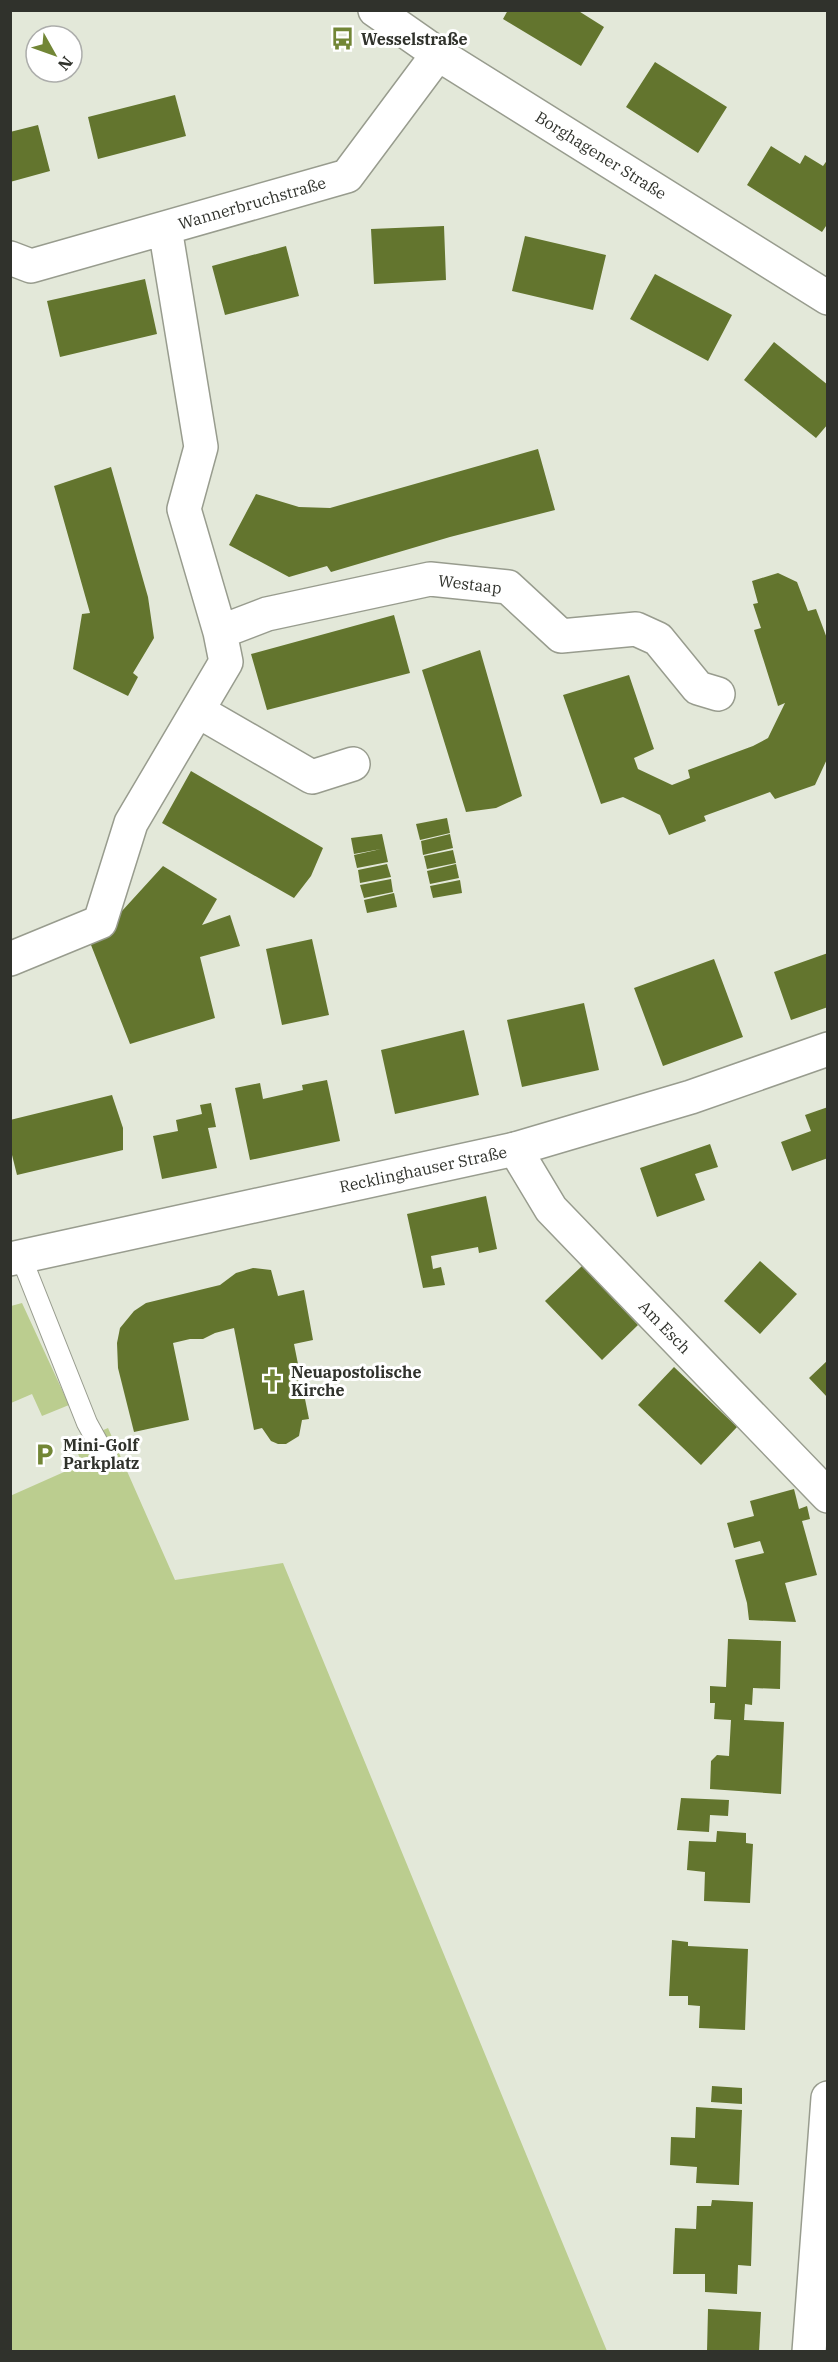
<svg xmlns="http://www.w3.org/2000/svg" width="838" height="2362" viewBox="0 0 838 2362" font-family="'IBM Plex Serif',serif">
	<rect width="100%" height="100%" fill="#e3e8d9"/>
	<path fill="#bbcd8f" d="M22 1303 69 1405 42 1416 32 1394 11 1403V1306Z
		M108 1428 175 1580 283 1563 607 2351H11L10 1496 82 1464 74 1443Z"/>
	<path fill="#63752e" d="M508 10H577L604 27 581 66 503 19Z
		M655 62 727 107 698 153 626 107Z
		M175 95 186 136 98 159 88 117Z
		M38 125 50 171 10 182V132Z
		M771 146 800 164 805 155 823 166 828 159V223L822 232 747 185Z
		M444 226 446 280 374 284 371 229Z
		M525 236 606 255 593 310 512 291Z
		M286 246 299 296 225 315 212 266Z
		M655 274 732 315 708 361 630 319Z
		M145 279 157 334 60 357 47 301Z
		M774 342 828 385V424L816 438 744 380Z
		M538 449 555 510 450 537 331 572 327 566 289 577 229 545 256 494 299 507 330 508Z
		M111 467 148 597 154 638 133 673 138 677 128 696 73 669 82 614 90 613 54 486Z
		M778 573 797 582 808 611 816 609 828 641V757L815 785 775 799 770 792 704 816 706 821 669 835 660 815 642 806 623 797 601 804 563 695 629 675 654 749 634 758 638 769 672 785 690 778 688 770 753 746 768 738 785 703 778 706 754 630 761 628 753 604 758 603 752 581Z
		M394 615 410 673 267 710 251 654Z
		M480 650 522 796 496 808 466 812 422 670Z
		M191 771 323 848 311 876 294 898 162 823Z
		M447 818 450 833 420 840 416 824Z
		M382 834 388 862 357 868 354 855 381 849 354 854 351 838Z
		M450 834 453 848 423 855 421 841Z
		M453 850 456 863 427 869 424 856Z
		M387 864 391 877 360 883 358 870Z
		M456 864 459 878 430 884 427 871Z
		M163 866 217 899 202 925 230 915 240 946 200 957 215 1018 130 1044 91 945Z
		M391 879 393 892 364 898 360 885Z
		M460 880 462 893 433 898 430 886Z
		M394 893 397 907 367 913 364 900Z
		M312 939 329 1015 282 1025 266 949Z
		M828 953V1007L791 1020 774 972Z
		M714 959 743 1037 663 1066 634 988Z
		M584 1003 599 1070 522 1087 507 1020Z
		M464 1030 479 1095 395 1114 381 1050Z
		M327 1080 340 1141 250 1160 235 1088 260 1083 263 1099 303 1090 302 1085Z
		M112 1095 123 1128V1150L17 1175 10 1147V1120Z
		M211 1103 216 1127 208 1128 217 1168 162 1179 153 1136 178 1131 176 1120 202 1114 200 1105Z
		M828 1107V1158L792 1171 781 1142 811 1131 805 1115Z
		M710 1144 718 1167 695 1174 705 1200 657 1217 640 1168Z
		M486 1196 497 1249 479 1253 478 1247 431 1256 433 1269 441 1267 445 1285 423 1288 407 1214Z
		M760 1261 797 1294 760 1334 724 1301Z
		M582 1266 638 1325 602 1360 545 1301Z
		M253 1268 271 1270 278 1296 304 1290 313 1340 294 1344 309 1419 302 1420 299 1436 286 1444H278L271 1441 262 1428 254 1430 234 1328 215 1333 203 1339H190L173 1343 189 1420 134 1432 118 1368 117 1343 120 1328 134 1311 146 1303 220 1285 236 1273Z
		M828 1360V1398L809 1378Z
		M674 1367 737 1427 701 1465 638 1405Z
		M794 1489 799 1509 807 1506 810 1519 802 1521 817 1575 785 1583 796 1622 749 1620 747 1603 735 1560 764 1553 760 1541 734 1548 727 1523 754 1516 750 1501Z
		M728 1639 781 1641 780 1689 753 1688 752 1705 745 1704 744 1720 784 1722 781 1794 710 1789 711 1761 717 1755 729 1756 731 1720 714 1719 715 1703H710V1686L726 1687Z
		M681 1798 729 1800 728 1816 710 1815 709 1832 677 1830Z
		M717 1831 746 1833V1843L753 1844 750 1903 704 1901 705 1872 687 1870 689 1841 716 1842Z
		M672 1940 688 1942V1946L748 1949 745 2030 699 2028 700 2006 688 2005V1996H669Z
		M712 2086 742 2088V2104L711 2102Z
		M696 2107 742 2110 739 2185 696 2183 697 2167 670 2165 671 2137 695 2138Z
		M712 2200 753 2202 751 2266 738 2265 737 2294 705 2292V2274H673L675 2228 696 2229 697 2206H711Z
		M708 2309 761 2312 759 2352H707Z"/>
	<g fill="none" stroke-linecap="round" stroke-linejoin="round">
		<defs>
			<path id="service" d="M21 1257 87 1423 103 1452"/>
			<path id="minor" d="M375 10 438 54 828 298
				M10 258 31 266 347 176 438 54
				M220 632 267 614 430 579 508 587 561 636 636 629 658 639 698 688 718 694
				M198 711 312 777 353 764
				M10 959 100 922 131 823 226 662 220 632 184 509 201 447 165 228
				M515 1149 551 1209 828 1496
				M809 2352 828 2098"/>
			<path id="tertiary" d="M10 1259 515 1149 691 1097 828 1049"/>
		</defs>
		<use href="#service" stroke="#989c8e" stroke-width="22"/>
		<use href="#minor" stroke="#989c8e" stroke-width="36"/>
		<use href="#tertiary" stroke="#989c8e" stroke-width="36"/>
		<use href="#service" stroke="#fff" stroke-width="20"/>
		<use href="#minor" stroke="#fff" stroke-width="33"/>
		<use href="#tertiary" stroke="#fff" stroke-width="33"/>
	</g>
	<defs>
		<symbol id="bus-bare" viewBox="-9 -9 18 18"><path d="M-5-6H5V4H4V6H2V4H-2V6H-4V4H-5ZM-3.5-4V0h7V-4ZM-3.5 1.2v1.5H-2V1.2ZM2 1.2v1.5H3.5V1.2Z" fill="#728636" stroke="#fff" stroke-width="2.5" paint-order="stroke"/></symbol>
		<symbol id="church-bare" viewBox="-9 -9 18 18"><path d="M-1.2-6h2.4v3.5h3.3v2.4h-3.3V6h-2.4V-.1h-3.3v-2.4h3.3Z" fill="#728636" stroke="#fff" stroke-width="2.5" paint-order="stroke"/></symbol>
		<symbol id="parking-bare" viewBox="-9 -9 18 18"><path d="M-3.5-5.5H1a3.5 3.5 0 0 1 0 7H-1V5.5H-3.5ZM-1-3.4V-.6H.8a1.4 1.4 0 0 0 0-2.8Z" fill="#728636" stroke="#fff" stroke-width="2.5" paint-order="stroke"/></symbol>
	</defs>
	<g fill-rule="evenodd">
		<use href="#bus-bare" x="326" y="22" width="33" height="33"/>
		<use href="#church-bare" x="256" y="1364" width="33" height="33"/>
		<use href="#parking-bare" x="28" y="1438" width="33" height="33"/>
	</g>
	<g text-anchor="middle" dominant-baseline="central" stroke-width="6" stroke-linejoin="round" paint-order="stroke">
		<g font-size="16" font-weight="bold" fill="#30322c" stroke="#fff" text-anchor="start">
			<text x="361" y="39">Wesselstraße</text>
			<text x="291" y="1372">Neuapostolische<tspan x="291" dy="18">Kirche</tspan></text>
			<text x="63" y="1445">Mini-Golf<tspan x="63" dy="18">Parkplatz</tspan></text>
		</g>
		<g font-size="16" fill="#30322c" stroke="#fff">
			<text transform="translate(601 155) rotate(32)">Borghagener Straße</text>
			<text transform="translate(252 203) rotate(-16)">Wannerbruchstraße</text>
			<text transform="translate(470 584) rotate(7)">Westaap</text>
			<text transform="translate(423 1169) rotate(-12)">Recklinghauser Straße</text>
			<text transform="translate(665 1327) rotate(46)">Am Esch</text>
		</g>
	</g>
	<rect width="838" height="2362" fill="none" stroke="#30322c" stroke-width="24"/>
	<g transform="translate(54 54) rotate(130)"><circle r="28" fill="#ffffff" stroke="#acadab" stroke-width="1.5"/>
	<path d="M0-4.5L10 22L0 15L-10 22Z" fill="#728636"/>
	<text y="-9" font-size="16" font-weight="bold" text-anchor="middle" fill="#30322c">N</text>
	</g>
</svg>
